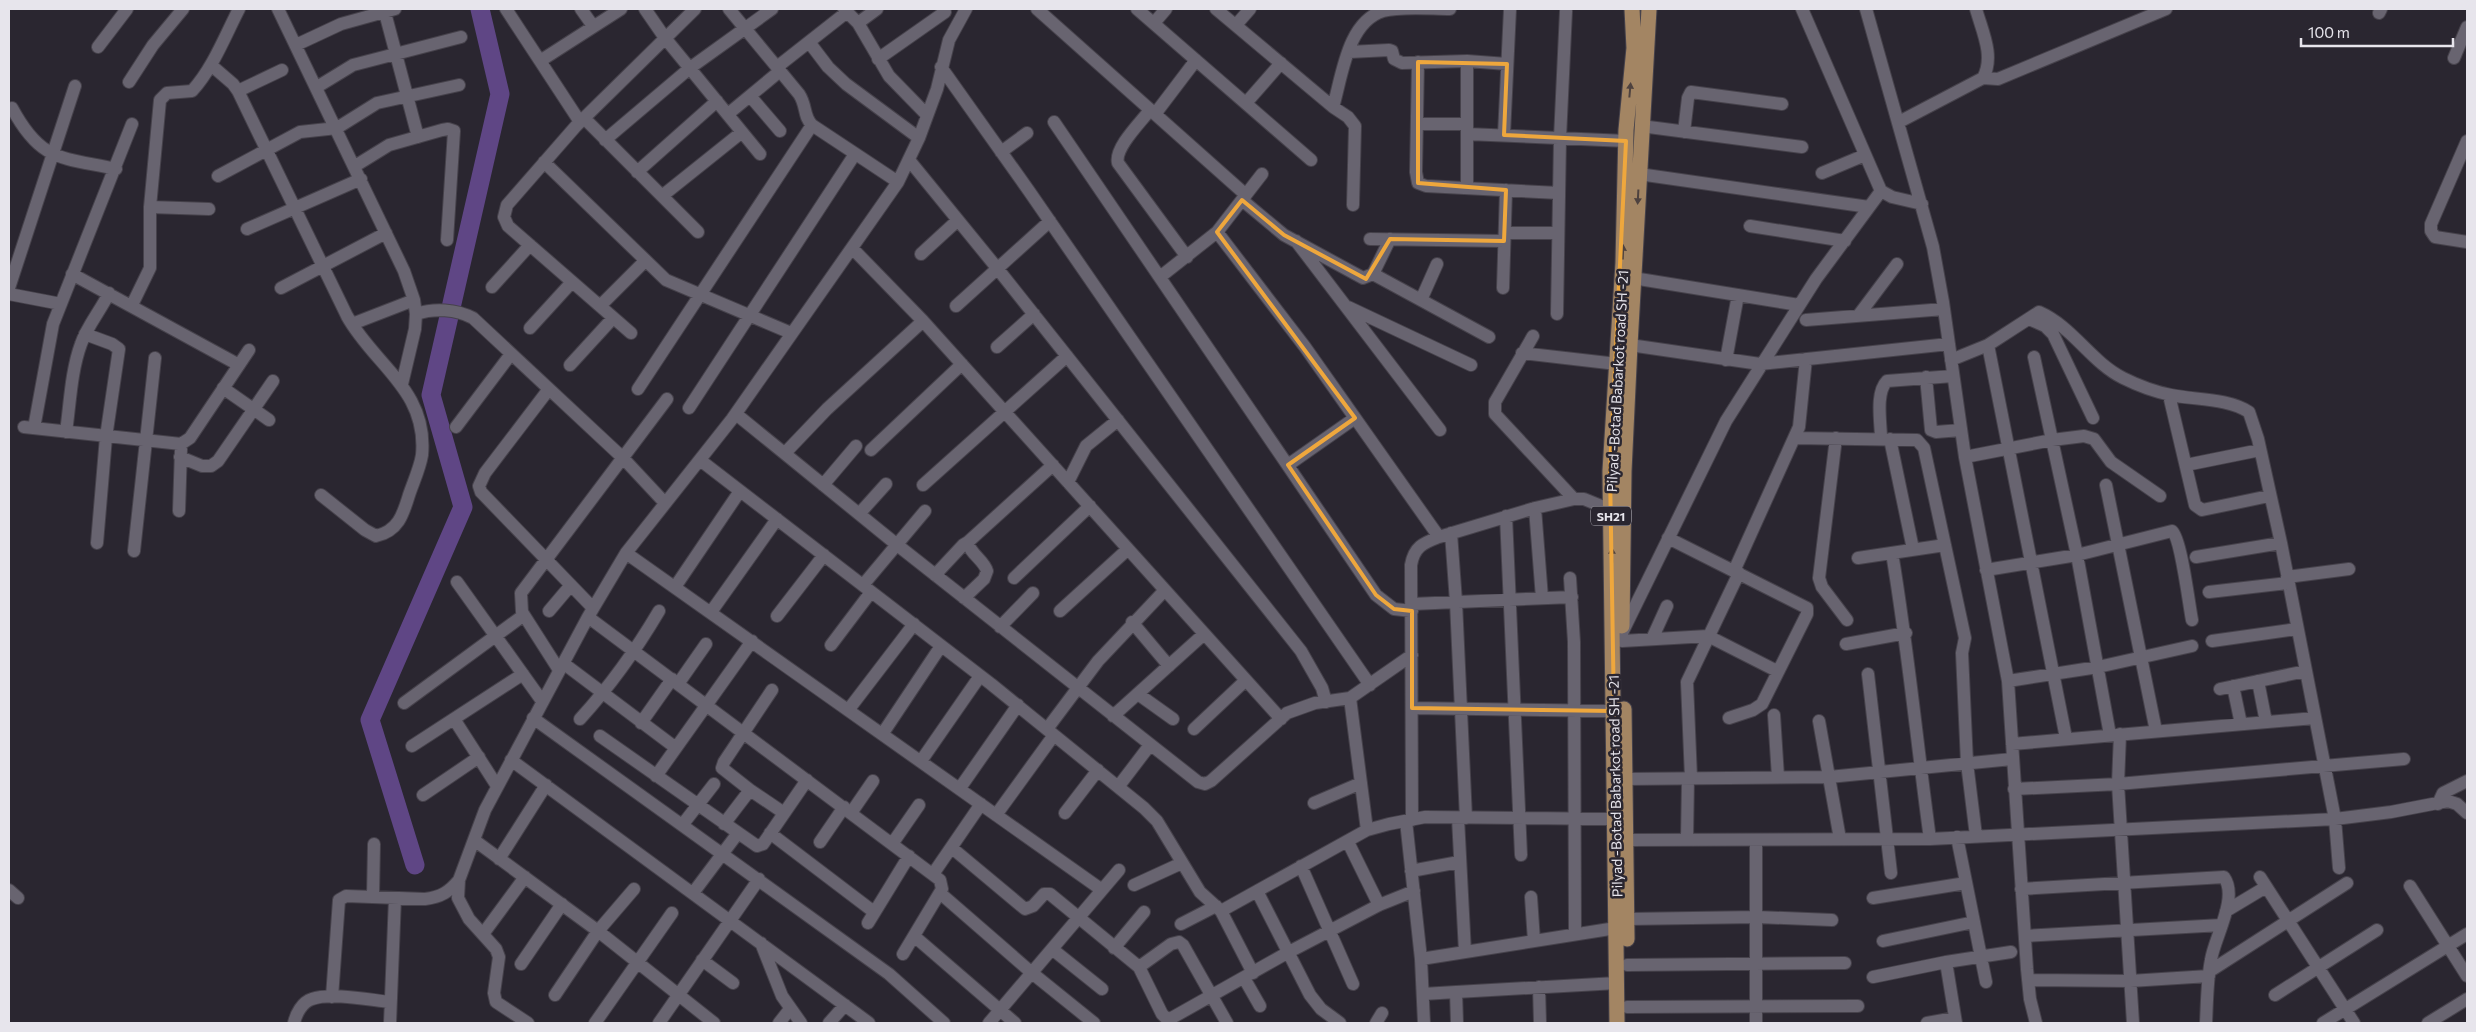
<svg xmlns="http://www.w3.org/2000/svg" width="2476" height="1032" viewBox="0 0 2476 1032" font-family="Commissioner,sans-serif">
	<rect width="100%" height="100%" fill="#2a2630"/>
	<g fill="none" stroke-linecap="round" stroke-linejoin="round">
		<path stroke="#5f4685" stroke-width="19" d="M415 865 370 720 463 507 431 395 500 94 480 9"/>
		<defs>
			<path id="minor" d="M278 9 404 271 414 300 416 314 415 329 402 384
				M384 9 418 137
				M506 9 580 122
				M581 9 593 26
				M645 9 665 38 760 154
				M729 9 799 94C807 106 803 116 812 125L898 182
				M844 9 858 23 889 76 927 115
				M1037 9 1246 195
				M1137 9 1311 160
				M1216 9 1333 107 1348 117 1355 126 1353 205
				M1802 9 1881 191 1892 197 1922 204
				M1866 9 1933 247 1943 302 1965 457 2008 681 2027 969 2030 999 2036 1023
				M2379 13 2381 9
				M858 23 877 9
				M1154 23 1166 9
				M1236 25 1250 9
				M809 42 828 67 846 84 919 138
				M296 45 341 24 395 9
				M98 47 127 9
				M1349 52 1389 50 1392 51 1394 59 1402 63 1467 61 1507 64
				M2454 58 2467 27
				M878 59 945 12
				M540 61 621 9
				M1418 62 1416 172 1418 183 1426 186 1559 193
				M211 65 233 84 238 91 347 316C374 365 428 390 422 455 420 468 413 483 409 495 403 515 398 531 376 536L365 530 321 495
				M777 67 847 12
				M941 67 1029 191 1370 685
				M1983 78 1998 79 2166 9
				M129 82 153 45 183 9
				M317 87 353 65 461 37
				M238 91 282 70
				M750 96 780 131
				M1246 103 1281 63
				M1333 107C1342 77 1347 22 1383 11 1401 6 1431 9 1450 9
				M12 108C41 162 61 157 116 169
				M1150 110C1141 122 1114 148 1118 163L1187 257
				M728 114 780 71
				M1155 114 1196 60
				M584 118 698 232
				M1054 122 1376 595 1394 609 1412 611
				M1899 122 1983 78C1995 56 1982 31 1976 9
				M1417 124H1467
				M1641 126 1802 147
				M1684 132 1688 98 1691 92 1782 104
				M1467 134 1626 141
				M1504 135 1510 9
				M605 140 690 68 772 9
				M2467 141 2431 224V231L2435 237 2467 242
				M1001 152 1027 133
				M909 160 997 268 1301 651 1322 688 1326 702
				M544 162 666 280 791 333
				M355 166 389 145 442 130 448 129 454 131 447 240
				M637 172 717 101
				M1822 173 1865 155
				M1639 174 1869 207
				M218 176 300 132 337 128 377 103 459 85
				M1467 188V61
				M662 196 742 132
				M1242 200 1284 235 1363 278 1373 274 1390 239
				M150 207 209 209
				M1750 226 1845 241
				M247 229 361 179
				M1217 232 1305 347 1439 537
				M1505 233H1558
				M1370 239 1504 241
				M1296 241 1440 430
				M852 248 923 321 1281 719
				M921 254 958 220
				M72 274 239 365
				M1373 274 1489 337
				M1160 277 1217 232 1262 174
				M1633 278 1799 305
				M492 287 530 245
				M9 288 75 86
				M281 288 386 233
				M1503 288 1506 190
				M9 294 61 304
				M1421 300 1437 264
				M132 305 150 268V207L160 100 167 93 192 91C213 68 225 36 239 9
				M600 306 645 261
				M956 306 1050 221
				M1348 307 1471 365
				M416 314C434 308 456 309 473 318L623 458 665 503
				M1557 314 1560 138 1566 11
				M1858 316 1897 264
				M2029 319 2045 326 2053 334 2093 418
				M1806 320 1944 309
				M352 324 414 300
				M530 328 572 282
				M631 333 508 226 504 217 507 205 576 126 695 9
				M85 334 112 344 119 349 106 437 97 543
				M1533 336 1495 402V414L1574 499
				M1630 345 1760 364 1949 344
				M1988 345 2066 738
				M997 347 1034 314
				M1522 353 1617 364
				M2034 357 2077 555 2110 735
				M1726 360 1738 295
				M1951 360 1988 345 2039 312C2073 327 2091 362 2123 378 2137 385 2156 392 2171 395 2195 400 2228 398 2249 412L2258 439 2281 543 2335 819 2339 868
				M570 365 613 318
				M1926 377 1931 430 1936 432 1961 430
				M223 388 269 420
				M549 389 485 473 479 486 481 492 593 608
				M638 389 812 125
				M2169 395 2195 505 2202 510 2269 496
				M689 408 855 154
				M736 414 896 544 1198 782 1205 784 1211 781 1287 713 1315 703 1350 698 1412 655
				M24 427 181 444 190 438 249 350
				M456 427 511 354
				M34 428 53 324 132 124
				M66 432C70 404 71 371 81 344 87 326 101 310 109 293
				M1795 438 1917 440 1924 448 1965 638 1962 653 1967 763 1976 836
				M1836 438 1819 578 1822 587 1847 620
				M1881 439C1881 423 1875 393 1887 381L1953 376
				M1890 439 1913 549
				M871 450 962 364
				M785 453 827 409 923 321
				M180 457 202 466H211L218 461 273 381
				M1965 457 2052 440 2084 436 2094 439 2111 462 2160 496
				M700 460 991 684 1144 808 1157 821 1200 892 1221 911 1253 973
				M1288 465 1355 418
				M2186 465 2260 450
				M1068 482 1086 446 1118 420
				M823 485 856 446
				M923 485 1067 356
				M2106 485 2156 731
				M1535 508 1542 598
				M179 511 181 449
				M859 514 886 484
				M1506 516 1521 855
				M1451 533 1456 602 1466 818
				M1668 538 1807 608V614L1762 704 1753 710 1729 718
				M134 551 155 358
				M626 553 1102 890
				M1892 553C1908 648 1917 744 1930 839
				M2196 557 2281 543
				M1858 558 1945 545
				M1986 570 2077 555 2172 531C2181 538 2189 605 2192 620
				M1734 571 1799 427 1806 359
				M935 575 963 545 968 542
				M2287 577 2349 569
				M1014 578 1090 506
				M1570 578 1574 642 1575 934
				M457 582 542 701
				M863 585 925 511
				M675 587 740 491
				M2209 592 2288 583
				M964 598 984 579 987 571C984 560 969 553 968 542L1053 465
				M1412 604 1572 597
				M549 611 571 585
				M1060 611 1128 549
				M711 612 777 519
				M777 616 824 555
				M588 617 940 880 942 889 903 954
				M1132 622 1169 666
				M1000 627 1033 593
				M1622 633 1726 421 1816 279 1881 191
				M1652 639 1667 606
				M1622 641 1708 636 1777 671
				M2212 641 2297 629
				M1846 644 1906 633
				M831 645 871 592
				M563 663 676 748
				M559 670 522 612 521 593 667 399
				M1868 674 1891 873
				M2008 681 2098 667 2192 646
				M2258 681 2266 722
				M678 684 706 644
				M2233 686 2241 724
				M2220 689 2306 671
				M772 690 724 762 722 768 750 790 784 813
				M1138 694 1173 719
				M1350 698 1367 830
				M404 703 524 615
				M1412 708 1614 711
				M849 709 914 624
				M1774 715 1778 777
				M1113 716 1204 634
				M533 718 889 974 944 1023
				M454 719 497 786
				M580 719C611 685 636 650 659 611
				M1819 721 1840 839
				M641 723 672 679
				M1047 729 1098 661 1165 590
				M1194 729 1246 680
				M883 733 941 646
				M2120 734 2118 784 2133 1023
				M600 736 757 846 763 844 807 780
				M2012 744 2315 718
				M412 746 523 674
				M511 760 869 1023
				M921 761 980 676
				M656 776 752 641
				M1691 778 1687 682 1739 573
				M1625 779 1829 777 2012 759
				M1118 787 1150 745
				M960 788 1018 705
				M2014 789 2118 784 2404 759
				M423 795 479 757
				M1314 803 1361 783
				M2438 804 2443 793 2467 781
				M851 813 873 781
				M1065 813 1098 770
				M996 815 1054 735
				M1458 818 1465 952
				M1412 820 1411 565C1414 547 1423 543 1439 537L1535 508 1574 499H1584L1611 510
				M1406 821 1421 959 1424 1023
				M683 824 714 784
				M724 824 750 790
				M770 833 874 912
				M1957 837 1986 982
				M474 840 598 931 714 1023
				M1627 840 1930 839 2335 819 2391 812 2448 801 2457 804 2467 813
				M1687 840 1688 778
				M820 842 844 807
				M1348 842 1379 905
				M892 844 919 805
				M952 848 1025 909 1033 906 1044 894H1050L1139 967 1162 1014 1168 1020 1287 953 1379 905 1414 891
				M499 859 546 785
				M1301 866 1353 984
				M1411 871 1459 862
				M933 874 981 804
				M2260 877 2354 1023
				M1134 885 1182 863
				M2410 886 2467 976
				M2021 889 2224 877C2239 898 2214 938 2211 960 2207 980 2207 1003 2206 1023
				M9 890 18 898
				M1257 891 1310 995 1321 1009 1340 1023
				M693 893 738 833
				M940 893 1032 973 1094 1023
				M373 897 374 844
				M1531 897 1534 941
				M1873 898 1966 883
				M1221 911 1367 830 1389 824 1425 817 1615 819
				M2226 911 2266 887
				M1627 919 1757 917 1832 920
				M868 923 909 856
				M1181 924 1216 906
				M483 934 525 877
				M914 936 1015 1023
				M2025 936 2222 925
				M1883 941 1974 922
				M761 943 782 996 801 1023
				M1114 948 1144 912
				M1052 949 1102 989
				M1421 959 1616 928
				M702 960 733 983
				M1946 962 1956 1023
				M521 964 562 904
				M1627 965 1845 963
				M1139 967 1171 944 1179 942 1183 945 1227 1023
				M2210 971 2347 883
				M1873 977 1946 962 2011 952
				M1244 978 1260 1006
				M2028 980 2130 981 2209 976
				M1539 987 1540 1023
				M1456 992 1617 983
				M1423 994 1456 992 1457 1023
				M555 995 598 931 634 889
				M2275 995 2377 930
				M332 997 339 900 346 896 425 899C441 897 449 892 459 880
				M1627 1007 1858 1006
				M294 1023C296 1014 302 1002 312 999 331 992 370 1000 390 1002
				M390 1023 395 898
				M528 1023 496 1002 494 993 499 957 496 949 469 919 458 898 459 880 485 810 588 617 626 553 732 419 898 182 919 138 937 89 949 40 966 9
				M595 1023 672 913
				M659 1023 759 879
				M779 1023 790 1009
				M829 1023 845 1005
				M989 1023 1119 870
				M1376 1023 1382 1013
				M1756 1023V840
				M1927 1023 1955 1018
				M2323 1023 2467 934
				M2428 1023 2467 999"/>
			<path id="major" d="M1622 626 1624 471 1630 345 1649 9
				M1624 709 1627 939
				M1617 1023 1610 471 1623 263 1626 130 1634 48 1632 9"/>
		</defs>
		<use href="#minor" stroke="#46424b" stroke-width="14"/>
		<use href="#major" stroke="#46424b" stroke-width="17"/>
		<use href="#minor" stroke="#686470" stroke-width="12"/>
		<use href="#major" stroke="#a38563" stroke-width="15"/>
	</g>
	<defs><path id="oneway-solid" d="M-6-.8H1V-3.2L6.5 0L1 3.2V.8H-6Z" transform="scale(1.25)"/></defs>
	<g fill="#4e423f">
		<use href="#oneway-solid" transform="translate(1630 90) rotate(-85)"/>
		<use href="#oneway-solid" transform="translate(1638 197) rotate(93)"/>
		<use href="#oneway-solid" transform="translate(1623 252) rotate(-88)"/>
		<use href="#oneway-solid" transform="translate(1612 555) rotate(-91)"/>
	</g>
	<path fill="none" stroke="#eea73d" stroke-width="4" stroke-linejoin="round" d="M1418 62 1507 64 1504 135 1626 141 1610 471 1614 711 1412 708V611L1394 609 1376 595 1288 465 1355 418 1217 232 1242 200 1284 235 1366 279 1390 239 1504 241 1506 190 1418 183Z"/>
	<g text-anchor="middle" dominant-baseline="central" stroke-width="5" stroke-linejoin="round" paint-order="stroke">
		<rect fill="#2a2630" stroke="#aeacb4" stroke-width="1" x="1591" y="506.5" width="40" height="19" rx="4"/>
		<g font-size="12" font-weight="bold" fill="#e7e5ec">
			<text x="1611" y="516">SH21</text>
		</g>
		<g font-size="14" fill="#e7e5ec" stroke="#2a2630">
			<text transform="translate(1617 381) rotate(-87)">Pilyad -Botad Babarkot road SH -21</text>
			<text transform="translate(1615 786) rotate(-91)">Pilyad -Botad Babarkot road SH -21</text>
		</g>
	</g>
	<rect width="2476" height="1032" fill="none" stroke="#e7e5ec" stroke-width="20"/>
	<path d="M2301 38v8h152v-8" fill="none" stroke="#e7e5ec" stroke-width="2.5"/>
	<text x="2308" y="38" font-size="15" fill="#e7e5ec" stroke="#2a2630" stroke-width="4" paint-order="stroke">100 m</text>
</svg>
